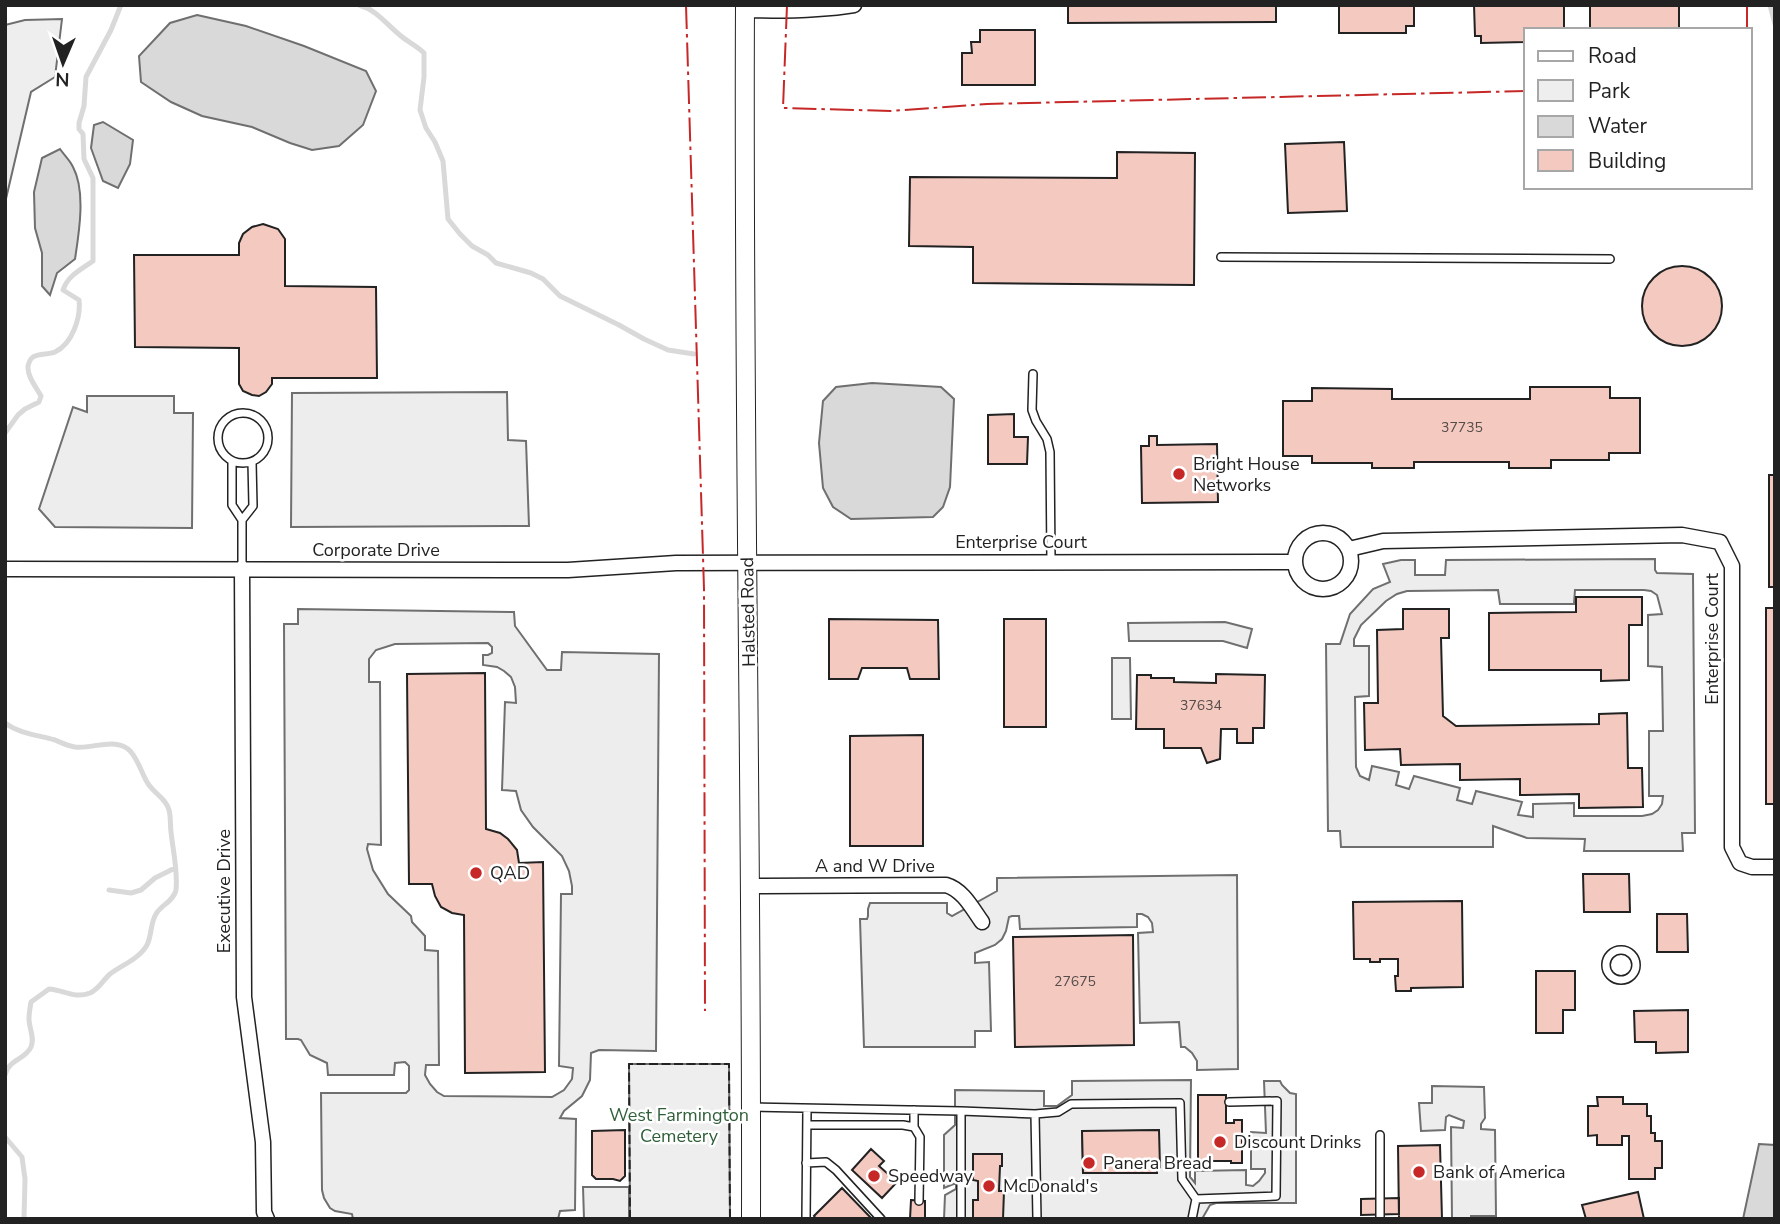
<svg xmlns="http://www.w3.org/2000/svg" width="1780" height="1224" viewBox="0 0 1780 1224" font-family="'Nunito Sans',sans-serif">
	<rect width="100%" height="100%" fill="#fff"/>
	<path fill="#eee" stroke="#6f6f6f" stroke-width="2" d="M62 19 55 77 31 92 5 203V25L25 20Z
		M629 1064H729L730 1219H630Z"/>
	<path fill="#ededed" stroke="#6f6f6f" stroke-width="2" fill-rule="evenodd" d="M507 392 508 440 526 441 529 526 291 527 292 393Z
		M87 396H174V413H193L192 528 55 527 39 509 73 407 87 412Z
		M1655 559V570L1657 573 1693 574 1695 833H1682L1683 851H1584L1585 839 1527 838 1493 826V847H1341L1340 831H1328L1326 644H1340L1350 614 1373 589 1390 582 1383 564 1401 560H1415V575H1445L1446 560ZM1498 590 1500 604H1574L1575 590H1644L1651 591 1657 595 1662 614 1648 615V666L1662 667 1663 731H1649V796H1663L1662 804 1658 810 1652 814 1642 816H1574V803L1533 804V817L1518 815 1522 802 1476 791 1472 804 1457 800 1460 788 1414 776 1409 789 1396 785 1399 772 1372 766 1369 780 1360 776 1356 767 1355 697 1369 696V646H1354V639L1361 625 1386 601 1397 594 1407 591Z
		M298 609 514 612 515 626 547 670H561L562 652 659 654 656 1051 599 1050 591 1053 590 1080 582 1096 564 1111 560 1118 576 1119 575 1210 560 1211 558 1219H353L352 1214 335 1211 330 1208 324 1198 322 1190 321 1093H406L409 1090V1066L405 1062 395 1063 394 1075H328L327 1063 310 1055 301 1040 298 1039H286L284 624H298ZM488 643 492 647V653L488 655H483V665L497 667 504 671 511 677 515 687 516 703 505 702 502 790 516 791 521 810 533 827 562 856 569 871 572 886V894H561L559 1066 573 1068 572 1079 564 1090 552 1097 444 1096 437 1092 430 1084 425 1075 426 1065H439L438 951 425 950V936L412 922 411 916 388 894 373 870 367 849 368 844 381 845 380 682H369V659L376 650 395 644Z
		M1225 622 1252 629 1247 648 1223 641H1129L1128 623Z
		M1112 658H1130L1131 719H1112Z
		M1237 875 1238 1069 1197 1070V1061L1192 1053 1185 1047H1181L1179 1022 1140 1023 1138 933 1153 932 1152 923 1148 917 1142 914H1137V927L1020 929 1019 916H1012L1009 917 1006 931 1002 939 995 945 975 953V963L989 962 991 1031H975V1047H864L860 919H867L868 916V909L870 903H947V913L952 916 997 891V878Z
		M1191 1080 1190 1177 1195 1183V1171L1246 1170V1185L1253 1186 1259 1181 1265 1173V1169H1251V1132L1266 1133 1264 1081H1280L1282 1085 1290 1093 1296 1094V1203H1216L1210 1205 1202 1219H944L945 1195 956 1189V1183L944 1188V1135L955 1125V1090L1044 1091V1106H1057L1072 1095V1081ZM1159 1130V1166H1157L1156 1173H1083L1082 1132Z
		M1432 1086 1484 1087 1485 1118 1481 1124V1129L1495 1130 1496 1216H1471V1219H1452L1451 1127 1463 1128 1464 1121 1449 1115 1446 1117 1445 1130 1421 1131 1419 1103H1432Z
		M583 1187H629V1219H584Z"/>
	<path fill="#d9d9d9" stroke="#6f6f6f" stroke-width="2" d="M197 15 246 26 304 46 366 71 376 91 363 125 339 146 312 150 290 143 252 127 202 116 171 102 141 82 139 56 170 23Z
		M103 122 133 140 130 164 118 188 103 181 91 148 94 125Z
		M60 149C64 155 70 160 73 167 86 191 79 233 75 259L57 273 50 295 42 286V253L35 228 34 192 42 158Z
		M872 383 941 387 954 399 950 487 943 507 933 517 851 519 833 507 823 488 819 443 823 401 836 387Z
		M1759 1144 1775 1145V1219H1743Z"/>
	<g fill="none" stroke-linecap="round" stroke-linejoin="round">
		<path stroke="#d9d9d9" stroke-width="5" d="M359 5C377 10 387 25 401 36 408 42 417 46 424 53V77L420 110 426 128 435 142 443 161 448 219 460 234 472 246 488 255 496 263 531 273 543 279 560 296 619 325 644 339 668 350 694 354
			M1770 5 1775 24
			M5 433 18 415 25 409 39 402 41 396C36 387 27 376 28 366 29 362 30 359 33 357 40 353 48 355 55 352 72 344 81 318 79 300L63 290C68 275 82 269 93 261V178L84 159 83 134 79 129V123L84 106 86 77 111 30 121 5
			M5 723C20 734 38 735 55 740 62 743 68 746 75 747 92 749 113 738 128 749 137 756 141 772 147 782 153 793 166 798 169 810 171 817 170 825 171 832 173 851 178 871 176 890 174 901 161 905 156 914 150 924 152 935 147 945 139 959 122 965 110 974 103 980 99 989 90 993 74 999 64 990 49 989L31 1002C30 1008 29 1013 29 1019 29 1028 35 1038 31 1047 25 1060 9 1059 5 1075
			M109 890 131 893 141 890 155 878 175 868
			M5 1137 22 1157 25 1179 24 1219"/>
	</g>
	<path fill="#f3c9c0" stroke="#222" stroke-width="2" d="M1068 5H1276V22L1068 23Z
		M1339 5H1414V26H1406V33H1339Z
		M1474 5 1564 6V30H1526V42L1481 43V36H1475Z
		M1605 5H1679V30H1590V6Z
		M980 30H1035V85H962V53H972L971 42H980Z
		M1344 142 1347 211 1288 213 1285 144Z
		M1117 152 1195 153 1194 285 973 283V247L909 246 910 177 1117 178Z
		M263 224 278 229 285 239V286L376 287 377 378H272V384L266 392 259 396 252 395 243 391 239 384V348L135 347 134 255H239V243L243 234 252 227Z
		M1642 306a40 40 0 1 1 80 0a40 40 0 1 1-80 0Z
		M1530 387H1610V398H1640V453H1609V460H1551V468H1509V462H1414V468H1372V463H1312V456H1283V401H1312V388L1392 389V399H1530Z
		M1014 414V437H1028L1027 464H988V415Z
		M1149 436H1157V445L1217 444 1218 502 1142 503 1141 446H1149Z
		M1769 475H1775V587H1769Z
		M1576 597H1642V625H1629V680L1601 681V670H1489V613L1576 612Z
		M1766 608H1775V804H1766Z
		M1403 609H1449V638H1441L1443 716 1456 726 1599 724V714L1627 713 1628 768H1642L1643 807 1579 808V794L1520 795V779L1460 780V764L1401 765 1400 749 1365 750 1364 703H1378L1377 630 1403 629Z
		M829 619 938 620 939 679H910L907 668H862L858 679H829Z
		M1004 619H1046V727H1004Z
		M485 673 486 829 500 833 508 839 517 850 519 863 543 862 545 1072 465 1073 464 915 452 913 441 907 435 896 432 884H409L407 674Z
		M1216 674 1265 675 1264 728H1253V743H1237V729H1221L1220 759 1207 763 1201 748H1164V729H1136L1137 675H1151V678H1174V682L1216 683Z
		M923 735V846H850V736Z
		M1583 874H1629L1630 912H1584Z
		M1462 901 1463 987 1411 988V991H1396L1395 976H1398V959H1380V962H1370V959H1354L1353 902Z
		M1657 914H1687L1688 952H1657Z
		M1133 935 1134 1045 1015 1047 1013 937Z
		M1536 971H1575V1010H1563V1033H1536Z
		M1688 1010V1052L1656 1053V1042H1635L1634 1011Z
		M1198 1095H1226V1123H1234V1120H1242V1163H1231V1161H1198Z
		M1597 1097H1623V1104H1647V1116H1651V1133H1655V1141H1662V1168H1655V1179H1629V1136H1622V1145H1597V1135L1588 1136V1106H1598Z
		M625 1130V1176L620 1181 613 1179H596L592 1175V1131Z
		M1159 1130 1160 1167 1157 1166V1173H1083L1082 1131Z
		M1440 1145 1442 1219H1399L1398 1146Z
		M871 1149 884 1161 879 1166 897 1182 882 1198 852 1170Z
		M973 1154H1002V1166H1000L999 1191H1004L1003 1219H973V1200H978V1181L973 1180Z
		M842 1188 872 1219H816L814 1216Z
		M1638 1192 1644 1219H1586L1582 1205Z
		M1399 1198V1214L1361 1215V1199Z
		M911 1200 925 1201V1219H910Z"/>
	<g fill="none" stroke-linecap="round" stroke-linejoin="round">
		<defs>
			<path id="service" d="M1221 257 1610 259
				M1033 374 1032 410 1036 421 1047 439 1050 452 1051 561
				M218 438a25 25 0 1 1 50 0a25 25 0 1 1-50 0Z
				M232 461V505L242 520V568
				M242 520 253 506 252 462
				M1606 965a15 15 0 1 1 30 0a15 15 0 1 1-30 0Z
				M751 1107 961 1111 1035 1114 1058 1112 1071 1104 1180 1103 1182 1179 1196 1199 1192 1219
				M914 1110V1127L920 1137 919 1201
				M961 1111V1219
				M1035 1114 1037 1219
				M807 1125H903L914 1127
				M1380 1135V1219
				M806 1163 826 1162 836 1170 881 1219
				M1196 1199 1276 1196 1277 1101 1229 1102
				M806 1219 807 1109"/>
			<path id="minor" d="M745 10C782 11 817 11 854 5
				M1295 561a28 28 0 1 1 56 0a28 28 0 1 1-56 0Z
				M1349 549 1383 541 1682 535 1720 542 1732 566V847L1740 863 1752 867H1775
				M242 568 244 997 263 1142 264 1212 267 1219
				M5 569 568 570 676 563 1295 562
				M751 886 946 885C963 890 972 908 982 922"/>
			<path id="tertiary" d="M745 5C743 410 752 814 751 1219"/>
		</defs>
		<use href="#service" stroke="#222" stroke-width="10"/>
		<use href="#minor" stroke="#222" stroke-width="17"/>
		<use href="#tertiary" stroke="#222" stroke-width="20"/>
		<use href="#service" stroke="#fff" stroke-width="7"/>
		<use href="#minor" stroke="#fff" stroke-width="14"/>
		<use href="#tertiary" stroke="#fff" stroke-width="18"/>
		<path stroke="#222" stroke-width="2" stroke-dasharray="9 3.5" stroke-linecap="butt" d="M630 1219 629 1064H729L730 1219"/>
		<path stroke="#c62828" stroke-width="2" stroke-dasharray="24 5 3.5 5" stroke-linecap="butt" d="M686 5 704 589 705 1011
			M787 5 783 108 891 111 987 104 1526 91
			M1747 5V30"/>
	</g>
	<g fill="#c62828" stroke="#fff" stroke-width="2.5">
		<circle cx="1179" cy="474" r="7"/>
		<circle cx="476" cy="873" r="7"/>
		<circle cx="1220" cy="1142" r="7"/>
		<circle cx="1089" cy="1163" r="7"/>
		<circle cx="1419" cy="1172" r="7"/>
		<circle cx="874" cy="1176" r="7"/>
		<circle cx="989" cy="1186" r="7"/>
	</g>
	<g text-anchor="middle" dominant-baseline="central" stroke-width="5" stroke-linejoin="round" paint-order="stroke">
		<g font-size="14" fill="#564c4a">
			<text x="1462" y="427">37735</text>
			<text x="1201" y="705">37634</text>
			<text x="1075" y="981">27675</text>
		</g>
		<g font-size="18" fill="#222" stroke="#fff" text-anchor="start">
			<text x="1193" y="464">Bright House<tspan x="1193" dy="21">Networks</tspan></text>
			<text x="490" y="873">QAD</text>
			<text x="1234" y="1142">Discount Drinks</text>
			<text x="1103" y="1163">Panera Bread</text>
			<text x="1433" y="1172">Bank of America</text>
			<text x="888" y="1176">Speedway</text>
			<text x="1003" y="1186">McDonald's</text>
		</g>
		<g font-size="18" fill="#222" stroke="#fff">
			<text x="1021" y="542">Enterprise Court</text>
			<text x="376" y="550">Corporate Drive</text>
			<text transform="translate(748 612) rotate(-91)">Halsted Road</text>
			<text transform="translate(1712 639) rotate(-90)">Enterprise Court</text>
			<text x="875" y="866">A and W Drive</text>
			<text transform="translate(224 891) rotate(-90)">Executive Drive</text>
		</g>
		<g font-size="18" fill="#2f5e38" stroke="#fff">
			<text x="679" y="1115">West Farmington<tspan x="679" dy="21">Cemetery</tspan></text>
		</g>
	</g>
	<rect width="1780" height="1224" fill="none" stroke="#222222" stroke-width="14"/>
	<rect x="1524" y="28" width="228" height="161" fill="#ffffff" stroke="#a7a7a7" stroke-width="2"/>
	<rect x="1538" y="51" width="35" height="10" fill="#ffffff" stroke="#a7a7a7" stroke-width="2"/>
	<text x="1588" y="63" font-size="21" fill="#222222">Road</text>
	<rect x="1538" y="80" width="35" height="21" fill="#eeeeee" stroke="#a7a7a7" stroke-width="2"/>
	<text x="1588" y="98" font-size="21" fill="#222222">Park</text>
	<rect x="1538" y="116" width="35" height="21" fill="#d9d9d9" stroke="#a7a7a7" stroke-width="2"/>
	<text x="1588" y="133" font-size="21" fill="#222222">Water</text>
	<rect x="1538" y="150" width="35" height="21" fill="#f3c9c0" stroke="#a7a7a7" stroke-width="2"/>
	<text x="1588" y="168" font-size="21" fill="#222222">Building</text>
	<g transform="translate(63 63) rotate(182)" stroke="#ffffff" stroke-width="5" paint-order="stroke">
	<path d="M0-5L12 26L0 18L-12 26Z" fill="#222222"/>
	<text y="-10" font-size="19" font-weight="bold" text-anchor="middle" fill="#222222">N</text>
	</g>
</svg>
